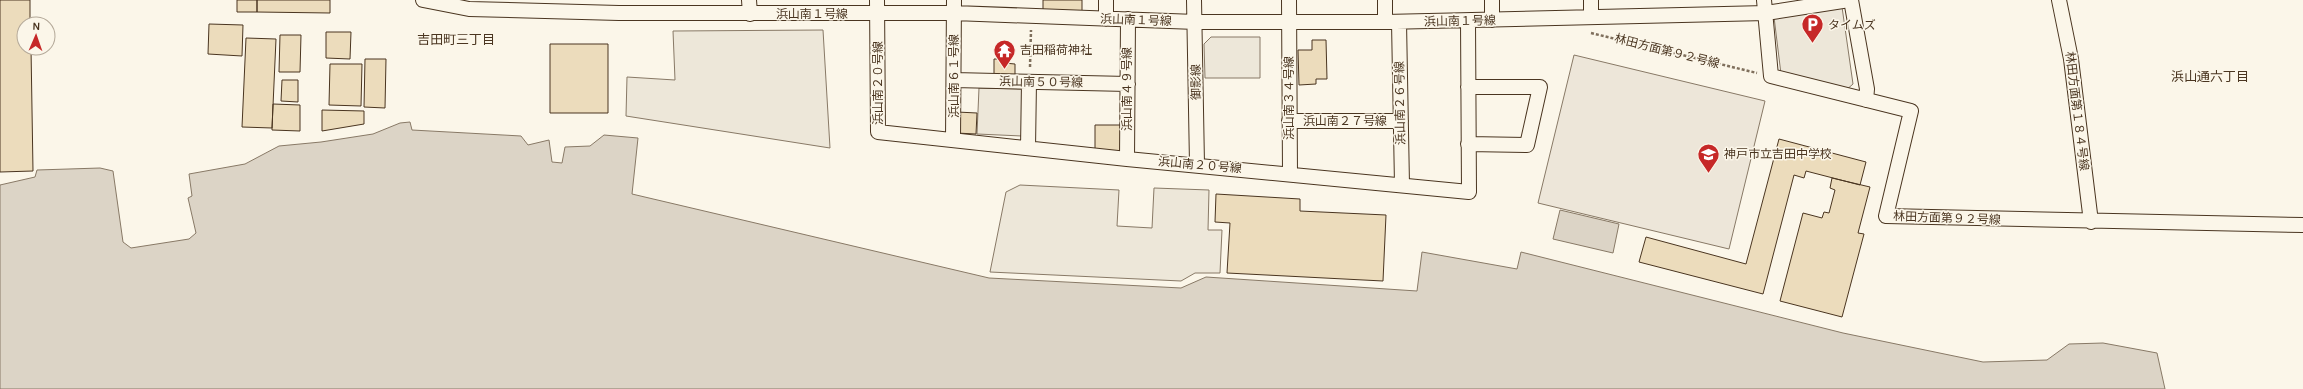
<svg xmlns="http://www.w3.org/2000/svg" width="2303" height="389" viewBox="0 0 2303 389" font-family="Karla,'Noto Sans JP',sans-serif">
	<rect width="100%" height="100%" fill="#fbf6e9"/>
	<path fill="#ede6d9" stroke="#887966" d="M1574 55 1765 101 1729 249 1538 203Z"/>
	<path fill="#ede7d9" stroke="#887966" d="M1842 7 1853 84 1845 91 1781 74 1774 17Z
		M823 30 830 148 626 116 627 77 675 80 673 31Z
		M1211 37H1260V78H1205L1204 44Z
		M979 88 1023 89 1022 136 977 134Z
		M1020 185 1119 190 1117 226 1152 228 1154 188 1209 190 1208 230H1222L1220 273H1195L1181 281 990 272 1006 192Z"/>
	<path fill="#dcd4c6" stroke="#887966" d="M410 122 412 130 521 136 528 145 549 140 552 162 562 163 565 147 590 146 604 135 638 138 632 194 989 278 1181 288 1206 277 1417 291 1422 252 1517 269 1521 252 1843 333 1983 362 2047 360 2069 344 2103 343 2157 353 2165 389H0V185L35 177 37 170 100 168 113 171 123 242 131 248 189 239 196 233 188 198 192 196 189 174 245 164 279 146 321 142 373 134 400 123Z
		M1560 210 1619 224 1613 253 1553 239Z"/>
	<path fill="#ecdcbc" stroke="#4a3520" d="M0 0H30V24H24V48H31L33 171 0 172Z
		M237 0H257V12H237Z
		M257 0H330V13L257 12Z
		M1043 0H1082V13L1043 12Z
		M209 24 243 25 242 56 208 54Z
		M326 32H351L350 59 326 58Z
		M280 35H301L300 72H279Z
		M246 38 276 39 272 128 242 127Z
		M1312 40H1326L1327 79H1316V84L1299 85 1298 50H1312Z
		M550 44H608V113H550Z
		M365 59H386L385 108 364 107Z
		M994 59H1005L1004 63 1015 64V78L994 77Z
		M330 64H362L361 106 329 105Z
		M282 80H298V102L281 101Z
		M273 104 300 105V131L272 130Z
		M322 110 364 111V124L322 131Z
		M957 112 977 113 976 134 956 133Z
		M1095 125H1122L1121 152 1095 151Z
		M1779 139 1866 162 1860 185 1806 171 1804 178 1794 175 1763 294 1639 262 1646 237 1746 264Z
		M1832 178 1870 187 1858 233 1864 234 1842 317 1780 301 1803 213 1822 218 1824 212 1829 213 1835 190 1830 188Z
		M1216 194 1300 199V211L1386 215 1383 281 1227 273 1230 223 1215 222Z"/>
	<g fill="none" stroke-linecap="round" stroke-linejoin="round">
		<defs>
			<path id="minor" d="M423 0 469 9 619 13H954L1196 22H1385L1766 13 1849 0
				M749 0 750 14
				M877 0 878 132 1127 159 1469 192 1468 21
				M1106 0V19
				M1194 0 1197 164
				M1289 0 1290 173
				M1385 0V22
				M1492 0V20
				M1764 0 1771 76 1911 111 1886 216 2303 225
				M1851 0 1867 89 1866 100
				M2059 0 2071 59 2091 222
				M1591 16V0
				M1399 22 1402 185
				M954 80 1128 84
				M1468 87H1540L1527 145 1468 144
				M1289 121H1401
				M953 140 954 0
				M1028 148 1029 82
				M1127 159 1128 19"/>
		</defs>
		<use href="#minor" stroke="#4a3520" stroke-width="16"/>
		<path stroke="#7f6f5c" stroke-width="2.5" stroke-dasharray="3 2" stroke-linecap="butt" d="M1591 33 1757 73
			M1030 67 1031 30"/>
		<use href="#minor" stroke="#fbf6e9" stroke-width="14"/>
	</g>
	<defs>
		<symbol id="parking-pin" viewBox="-11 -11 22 30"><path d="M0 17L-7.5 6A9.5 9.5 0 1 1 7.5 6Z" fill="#c62828" stroke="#fbf6e9"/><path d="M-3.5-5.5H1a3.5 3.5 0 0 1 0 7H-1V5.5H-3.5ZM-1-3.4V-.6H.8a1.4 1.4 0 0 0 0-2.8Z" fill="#fff"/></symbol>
		<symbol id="temple-pin" viewBox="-11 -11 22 30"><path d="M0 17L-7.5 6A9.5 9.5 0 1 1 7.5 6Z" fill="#c62828" stroke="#fbf6e9"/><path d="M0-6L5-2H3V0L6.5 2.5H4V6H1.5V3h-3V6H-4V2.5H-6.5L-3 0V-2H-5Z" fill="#fff"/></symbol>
		<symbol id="school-pin" viewBox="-11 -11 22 30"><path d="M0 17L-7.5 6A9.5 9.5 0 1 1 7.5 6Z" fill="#c62828" stroke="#fbf6e9"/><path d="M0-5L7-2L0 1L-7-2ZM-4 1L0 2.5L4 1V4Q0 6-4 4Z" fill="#fff"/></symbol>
	</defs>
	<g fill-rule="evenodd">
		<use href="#parking-pin" x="1800" y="12" width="25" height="34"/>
		<use href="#temple-pin" x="992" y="38" width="25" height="34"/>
		<use href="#school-pin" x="1696" y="142" width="25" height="34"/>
	</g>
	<g text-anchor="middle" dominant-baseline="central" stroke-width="3" stroke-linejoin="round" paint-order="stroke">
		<g font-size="12" fill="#4a3520" stroke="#fbf6e9">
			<text x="812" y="14">浜山南１号線</text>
			<text transform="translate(1136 20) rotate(2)">浜山南１号線</text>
			<text transform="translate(1460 21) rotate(-1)">浜山南１号線</text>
			<text transform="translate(1667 51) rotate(14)">林田方面第９２号線</text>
			<text transform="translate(954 76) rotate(-90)">浜山南６１号線</text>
			<text transform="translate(1041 82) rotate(1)">浜山南５０号線</text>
			<text transform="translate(1196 82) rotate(-91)">御影線</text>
			<text transform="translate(878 83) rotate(-90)">浜山南２０号線</text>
			<text transform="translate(1127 89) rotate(-90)">浜山南４９号線</text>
			<text transform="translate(1289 98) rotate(-90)">浜山南３４号線</text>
			<text transform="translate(1400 103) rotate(-91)">浜山南２６号線</text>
			<text transform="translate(2077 111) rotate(83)">林田方面第１８４号線</text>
			<text x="1345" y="121">浜山南２７号線</text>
			<text transform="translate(1200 165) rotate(5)">浜山南２０号線</text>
			<text transform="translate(1947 218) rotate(2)">林田方面第９２号線</text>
		</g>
		<g font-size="12" fill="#4a3520" stroke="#fbf6e9" text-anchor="start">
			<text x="1828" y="25">タイムズ</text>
			<text x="1020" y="50">吉田稲荷神社</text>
			<text x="1724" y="154">神戸市立吉田中学校</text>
		</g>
		<g font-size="13" fill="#4a3520" stroke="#fbf6e9">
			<text x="456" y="39">吉田町三丁目</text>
			<text x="2210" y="76">浜山通六丁目</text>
		</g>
	</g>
	<g transform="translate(36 36) rotate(2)"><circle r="19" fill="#fbf6e9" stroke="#b4a999"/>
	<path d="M0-3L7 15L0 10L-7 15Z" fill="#c62828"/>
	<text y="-6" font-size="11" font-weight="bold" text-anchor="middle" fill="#4a3520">N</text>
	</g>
</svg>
